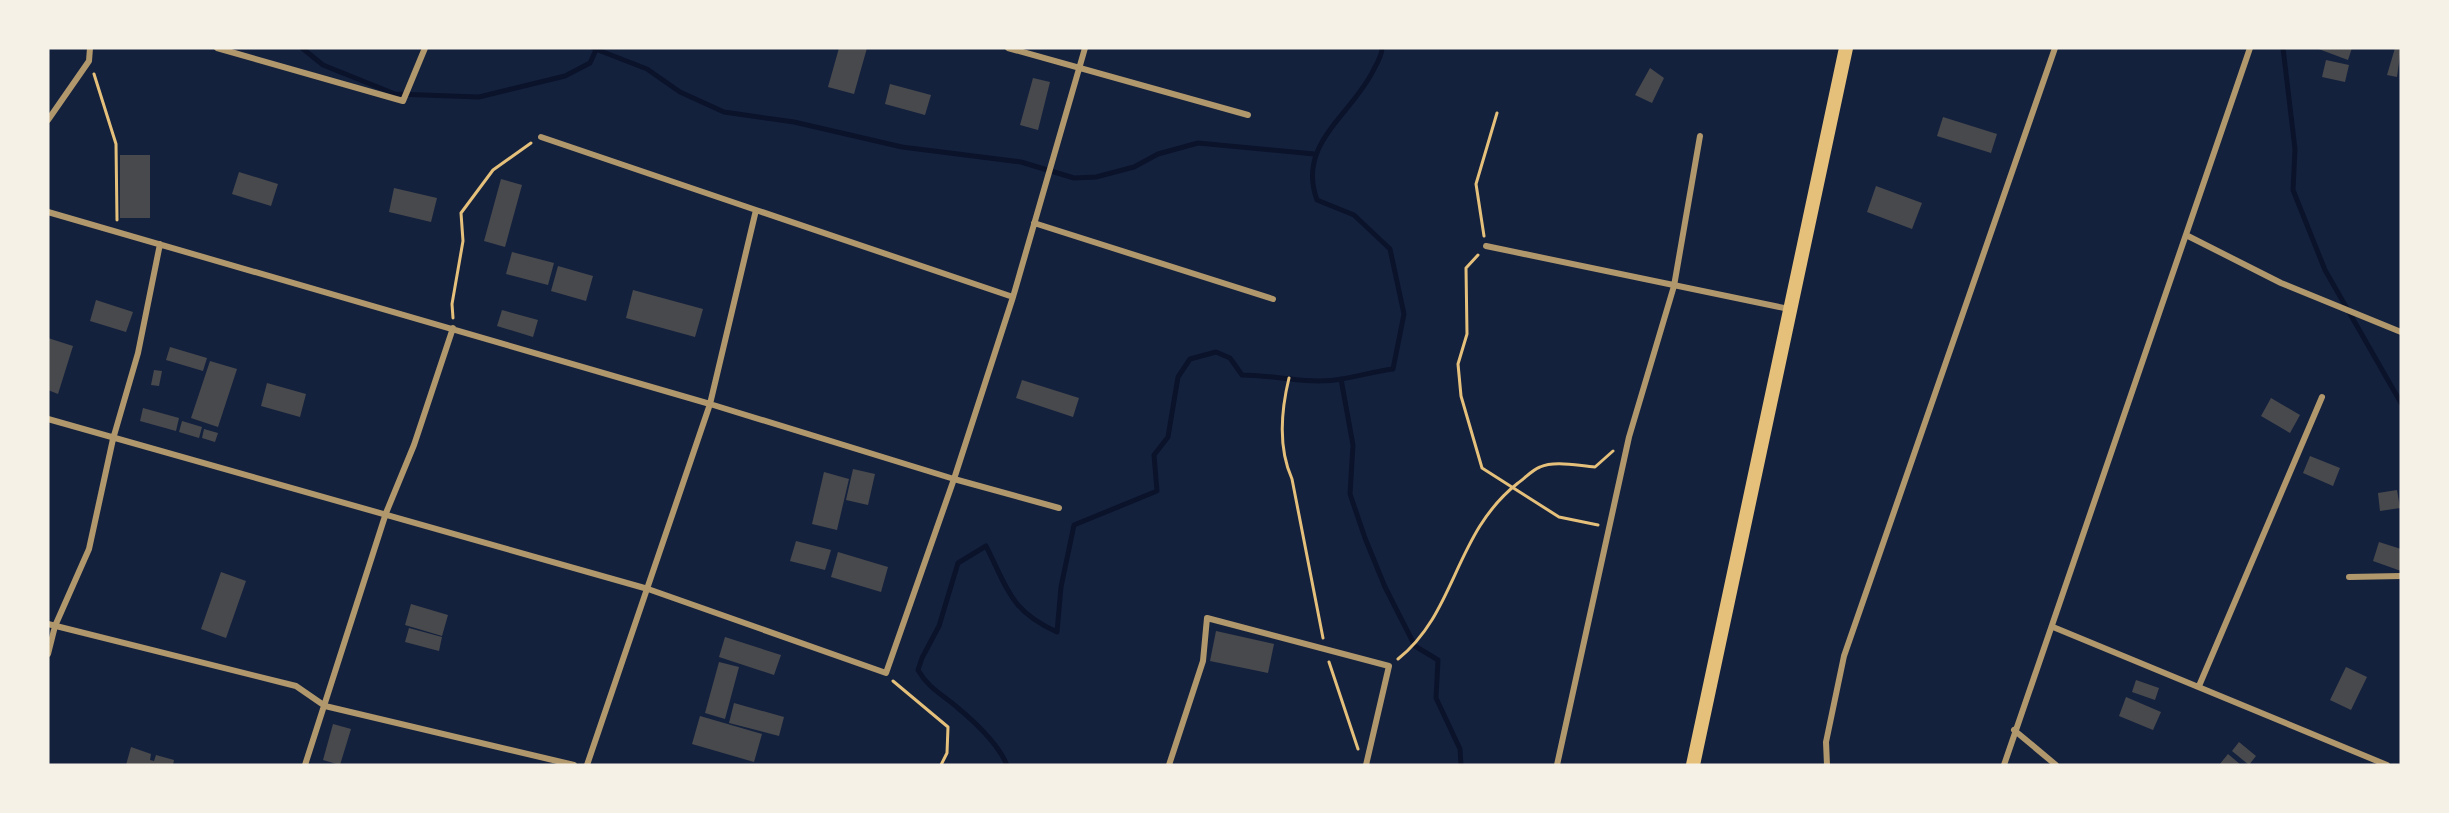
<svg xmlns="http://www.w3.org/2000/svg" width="2449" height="813" viewBox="0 0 2449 813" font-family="'Nunito Sans',sans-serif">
	<rect width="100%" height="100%" fill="#14213d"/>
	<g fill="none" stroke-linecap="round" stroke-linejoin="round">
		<path stroke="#0b132b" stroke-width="5" d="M302 48 323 65 395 94 479 97 565 76 590 63 596 50
			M593 48 647 69 680 92 724 112 794 122 902 147 1021 162 1074 178 1096 177 1134 167 1158 154 1198 143 1314 154
			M2283 48 2295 149 2293 190 2325 270 2401 403
			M1341 379 1353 445 1350 494 1365 538 1385 587 1415 646 1438 660 1436 698 1460 749 1461 765
			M1007 765C998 744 976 723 958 708 943 695 928 688 918 670L922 658 939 626 958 563 986 546C1008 589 1010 611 1057 632L1061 587 1074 525 1157 491 1154 455 1168 437 1178 377 1190 359 1216 352 1230 358 1242 375C1275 375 1310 385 1342 379 1360 376 1376 371 1393 369L1404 314 1390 249 1354 215 1317 200C1296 143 1353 114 1374 69 1378 62 1382 54 1382 48"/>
	</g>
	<path fill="#48494c" d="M839 48H867L854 94 828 87Z
		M2316 48H2352L2348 60Z
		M2395 48H2401L2397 77 2387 75Z
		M2326 60 2349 65 2345 82 2322 77Z
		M1650 68 1664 78 1652 103 1635 95Z
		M1033 78 1050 82 1038 130 1020 125Z
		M890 84 931 95 925 115 885 104Z
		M1943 117 1997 134 1991 153 1937 136Z
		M120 155H150V218H120Z
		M239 172 278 184 271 206 232 194Z
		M501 179 522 185 505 247 484 241Z
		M1876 186 1922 203 1912 229 1867 212Z
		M394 188 437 198 431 222 389 212Z
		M512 252 554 263 548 285 506 274Z
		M558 266 593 276 586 301 551 291Z
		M633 290 703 309 695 337 626 318Z
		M96 300 133 312 126 332 90 321Z
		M502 310 538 320 533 337 497 326Z
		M48 338 73 346 58 394 48 390Z
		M170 347 207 358 203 371 166 360Z
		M210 361 237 369 218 427 191 418Z
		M154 370 162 371 159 386 151 385Z
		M1022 380 1079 398 1073 417 1016 398Z
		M267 383 306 394 300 417 261 406Z
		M2271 398 2300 415 2290 433 2261 416Z
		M143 408 179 418 176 431 140 421Z
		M182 421 202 427 199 438 179 432Z
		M204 429 218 433 215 442 202 438Z
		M2310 456 2340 468 2333 486 2303 473Z
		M853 469 875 474 868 505 846 500Z
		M824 472 849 479 837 530 812 524Z
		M2397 490 2400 508 2380 511 2378 493Z
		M796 541 831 550 825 570 790 561Z
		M2379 542 2401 549V571L2373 561Z
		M838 552 888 567 881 592 831 577Z
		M221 572 246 581 226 638 201 629Z
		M411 604 448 615 442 636 405 625Z
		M409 628 442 637 439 651 405 642Z
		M1216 631 1274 644 1268 673 1210 661Z
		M725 637 781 655 774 675 719 657Z
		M719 662 739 667 725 719 705 713Z
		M2346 667 2367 677 2351 710 2330 700Z
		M2136 680 2159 688 2155 700 2132 692Z
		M2126 697 2161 712 2153 730 2119 716Z
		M734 703 784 717 779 736 729 723Z
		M700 716 762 734 754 762 692 744Z
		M333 724 351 729 340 765 323 760Z
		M2239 742 2256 756 2249 765 2232 751Z
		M131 747 151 754 150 760 154 761 156 755 174 760 173 765H126Z
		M2228 754 2241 765H2219Z"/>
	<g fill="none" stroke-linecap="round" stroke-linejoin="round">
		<path stroke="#e5c07b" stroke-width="3" d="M94 74 116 144 117 220
			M1484 236 1476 184 1497 113
			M1478 255 1466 268 1467 334 1458 364 1461 396 1482 468 1559 517 1598 525
			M453 318 452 304 463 241 461 213 493 170 531 143
			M1289 378C1281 411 1278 448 1292 479L1323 638
			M1398 659C1457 612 1454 533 1518 483 1524 479 1532 470 1540 467 1555 460 1579 466 1595 467L1613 451
			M1329 662 1358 749
			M893 681 948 727 947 753 941 765"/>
		<path stroke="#b1986c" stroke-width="6" d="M217 48 403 101 425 48
			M1008 48 1248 115
			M48 120 89 61 90 48
			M756 210 1013 297
			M48 212 710 404 756 210 541 137
			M1034 223 1273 299
			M2186 235 2281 283 2401 332
			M1486 246 1789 309
			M48 419 648 589 886 673 954 479 710 404 587 765
			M1059 508 954 479 1013 297 1085 48
			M2349 577 2401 576
			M48 624 296 686 325 706 574 765
			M2053 627 2387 765
			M48 654 55 626 89 549 113 439 138 353 160 244
			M2199 686 2322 397
			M2014 730 2056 765
			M305 765 386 513 414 445 453 328
			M1169 765 1203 661 1207 618 1389 666 1366 765
			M1557 765 1629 437 1674 286 1700 136
			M1827 765 1826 742 1844 656 2055 48
			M2004 765 2250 48"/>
		<path stroke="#e5c07b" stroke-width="14" d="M1693 765 1846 48"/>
	</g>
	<rect width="2449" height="813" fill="none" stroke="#f6f1e7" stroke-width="99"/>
</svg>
